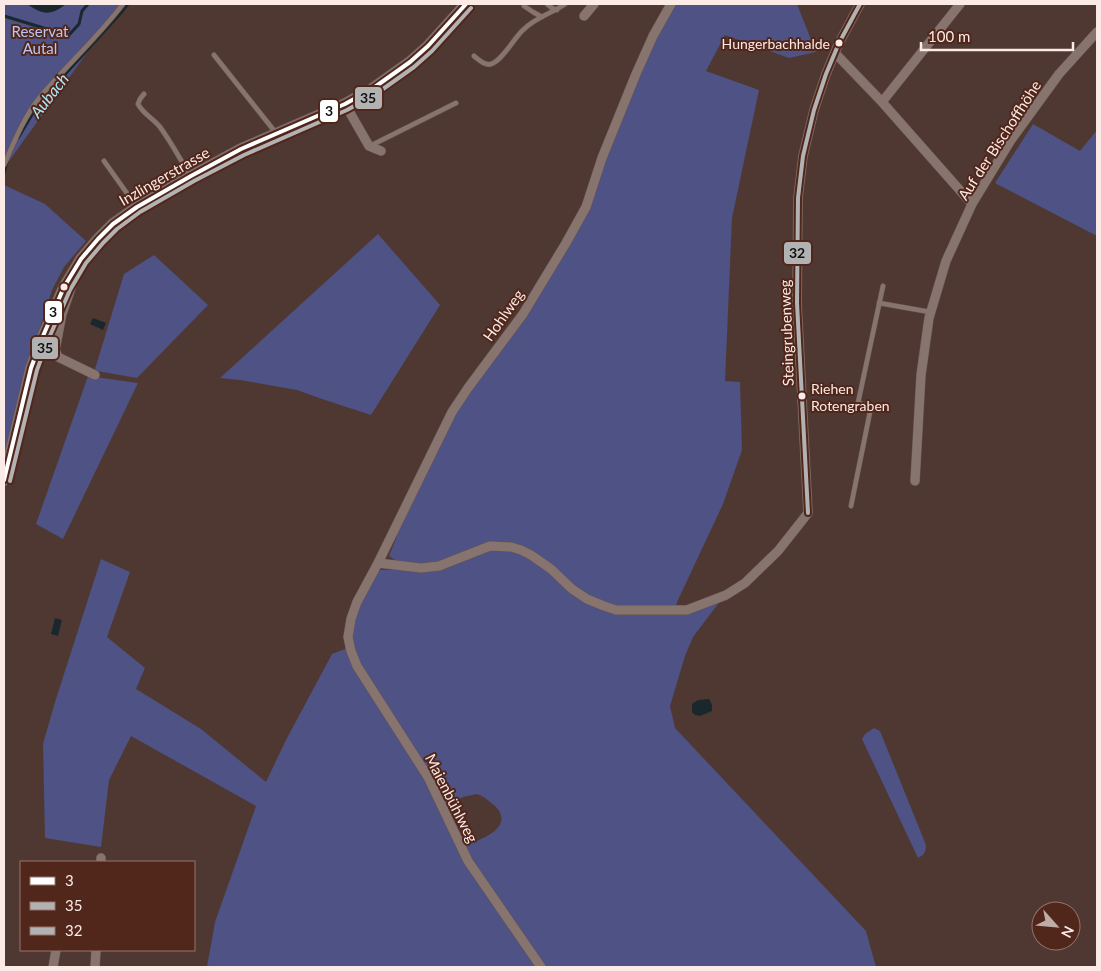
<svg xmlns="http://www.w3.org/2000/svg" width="1101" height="971" viewBox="0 0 1101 971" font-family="Lato,sans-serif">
	<rect width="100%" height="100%" fill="#4f3832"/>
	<path fill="#4e5284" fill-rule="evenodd" d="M4 4H122L4 168Z
		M672 4H797L816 52 789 58 725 35 706 71 759 90 732 218 725 381 740 382 742 450 723 504 678 600 675 608 620 606 607 603 587 595 512 544 458 554 430 564H401L389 556 397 536V530L455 414 581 221 619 115Z
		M1033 124 1080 151 1097 130V236L995 183Z
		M4 185 45 204 86 241 64 267 52 290 18 399 4 460Z
		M378 234 440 305 371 415 322 399 297 390 240 380 220 378Z
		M154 255 208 305 137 378 97 371 95 369 124 274Z
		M88 376 138 383 63 539 36 524Z
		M509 549 523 554 596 606 685 613 721 600 693 637 685 656 670 706 675 728 866 931 876 967H207L215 922 256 806 131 736 109 780 101 847 45 838 43 744 55 702 101 559 130 572 107 637 145 668 136 689 201 729 266 782 286 740 332 654 345 649 361 602 378 570C397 569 416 572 434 569L493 550ZM477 794C484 796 490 802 496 807 516 829 476 841 462 847L444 807 463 797Z
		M874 728 880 731 926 845C926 852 924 855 918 858L862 739 865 734Z"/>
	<path fill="#19282c" d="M27 4H66C51 16 43 15 27 4Z
		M93 318 106 323 103 330 90 324Z
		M55 618 62 620 58 636 51 634Z
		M709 699 712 705V711L700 716 695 715 692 712V704L698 700Z"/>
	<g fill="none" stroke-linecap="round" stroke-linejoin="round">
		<path stroke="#19282c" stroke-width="3" d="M4 16 47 29 62 36 69 35 79 24 82 11 88 4
			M18 138 39 103 120 14 128 4
			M4 173 7 162"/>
		<defs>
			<path id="lane" d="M547 4 552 8 557 10
				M524 6 533 12 542 17
				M214 55 276 133
				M474 56C479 60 485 66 491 64 502 61 514 38 523 30 536 17 551 14 565 4
				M144 94 140 99 138 104C143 114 153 118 160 127 171 142 180 159 190 175
				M370 146 456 103
				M104 161 136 206
				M4 165C14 142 24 117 40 97 67 65 98 37 123 4
				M879 303 930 312
				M851 506 871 407 858 403 883 286"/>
			<path id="street" d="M584 16 594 4
				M835 53 882 102 972 204
				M882 102 960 4
				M345 104 369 146 381 151
				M71 284 72 285 62 314 56 345 55 350 58 357 95 375
				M915 481 921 375 929 318 946 261 972 204 1011 140 1059 74 1097 32
				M378 563 421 568 439 566 490 546 511 547 521 550 531 555 551 569 572 589 587 599 604 606 616 610H687L726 595 745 583 778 551 808 513 797 303 798 198 803 156 814 110 826 74 839 43 860 4
				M101 862V858
				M53 967 56 950
				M95 967 96 950
				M541 967 468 861 428 777 357 666 351 651 348 637 351 619 357 602 378 563 452 412 468 388 523 314 566 243 586 207 602 158 636 74 653 36 671 4"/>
			<path id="secondary" d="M4 480 31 368 43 336 64 287 81 259 98 239 113 224 137 207 191 176 241 149 345 104 372 89 410 62 428 46 466 4"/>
		</defs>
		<use href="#lane" stroke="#675550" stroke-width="5.5"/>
		<use href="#street" stroke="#675550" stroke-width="10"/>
		<use href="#secondary" stroke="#675550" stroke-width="12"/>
		<use href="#lane" stroke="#88746f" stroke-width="4.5"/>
		<use href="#street" stroke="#88746f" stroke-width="9"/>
		<use href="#secondary" stroke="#846f6c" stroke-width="11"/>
		<defs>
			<path id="bus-1" d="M4 480 31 368 43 336 64 287 81 259 98 239 113 224 137 207 191 176 241 149 345 104 372 89 410 62 428 46 466 4"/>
			<path id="bus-2" d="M10 481 37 370 49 338 70 290 86 263 103 243 117 229 140 212 194 181 244 155 347 110 376 94 414 67 432 51 471 8"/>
			<path id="bus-3" d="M808 513 797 303 798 198 803 156 814 110 826 74 839 43 860 4"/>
		</defs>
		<use href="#bus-1" stroke="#51261b" stroke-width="8"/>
		<use href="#bus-2" stroke="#51261b" stroke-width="8"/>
		<use href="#bus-3" stroke="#51261b" stroke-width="8"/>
		<use href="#bus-1" stroke="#fff" stroke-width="4"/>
		<use href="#bus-2" stroke="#b2b2b2" stroke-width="4"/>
		<use href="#bus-3" stroke="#b2b2b2" stroke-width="4"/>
	</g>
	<g fill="#fbeae5" stroke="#51261b" stroke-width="2">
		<circle cx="839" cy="43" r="4.5"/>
		<circle cx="64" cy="287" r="4.5"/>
		<circle cx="802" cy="396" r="4.5"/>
	</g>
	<g text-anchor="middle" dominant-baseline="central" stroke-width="4" stroke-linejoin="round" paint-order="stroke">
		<g font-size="14" fill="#fbeae5" stroke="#51261b" text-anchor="end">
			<text x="830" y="43">Hungerbachhalde</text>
			<text x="811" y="388" text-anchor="start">Riehen<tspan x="811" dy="17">Rotengraben</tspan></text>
		</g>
		<g font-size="15" fill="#bdc6f1" stroke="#51261b">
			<text x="40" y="31">Reservat<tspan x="40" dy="17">Autal</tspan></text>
		</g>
		<g font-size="15" fill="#fbeae5" stroke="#51261b">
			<text transform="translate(999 140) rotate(-57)">Auf der Bischoffhöhe</text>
			<text transform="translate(164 176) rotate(-30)">Inzlingerstrasse</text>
			<text transform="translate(503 315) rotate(-55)">Hohlweg</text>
			<text transform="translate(786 333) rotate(-92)">Steingrubenweg</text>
			<text transform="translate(452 798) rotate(63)">Maienbühlweg</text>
		</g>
		<g font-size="16" font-style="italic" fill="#ade7f6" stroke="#51261b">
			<text transform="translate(49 95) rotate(-52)">Aubach</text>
		</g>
	</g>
	<g stroke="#51261b" stroke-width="2">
		<rect x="354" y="86" width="29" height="24" rx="5" fill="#b2b2b2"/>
		<rect x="319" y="99" width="20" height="24" rx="5" fill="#fff"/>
		<rect x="783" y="241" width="29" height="24" rx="5" fill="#b2b2b2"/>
		<rect x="44" y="300" width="19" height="24" rx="5" fill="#fff"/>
		<rect x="31" y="336" width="28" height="24" rx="5" fill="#b2b2b2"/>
	</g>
	<g font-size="14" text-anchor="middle" font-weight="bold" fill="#111">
		<text x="368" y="103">35</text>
		<text x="329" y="116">3</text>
		<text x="797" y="258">32</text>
		<text x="53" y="317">3</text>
		<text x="45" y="353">35</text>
	</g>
	<rect width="1101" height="971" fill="none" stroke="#fbeae5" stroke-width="10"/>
	<rect x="20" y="861" width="175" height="90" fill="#51261b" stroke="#95746c"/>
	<rect x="30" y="877" width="25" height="8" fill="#ffffff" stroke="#95746c"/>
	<text x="65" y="886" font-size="15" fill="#fbeae5">3</text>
	<rect x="30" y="902" width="25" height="8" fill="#b2b2b2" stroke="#95746c"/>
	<text x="65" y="911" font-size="15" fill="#fbeae5">35</text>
	<rect x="30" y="927" width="25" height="8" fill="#b2b2b2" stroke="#95746c"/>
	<text x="65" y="936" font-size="15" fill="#fbeae5">32</text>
	<g transform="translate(1056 926) rotate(117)"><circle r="24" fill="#51261b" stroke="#95746c"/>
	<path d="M0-4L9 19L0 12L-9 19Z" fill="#bfaca6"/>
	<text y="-8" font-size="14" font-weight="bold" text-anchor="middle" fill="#fbeae5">N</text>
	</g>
	<path d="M921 42v8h152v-8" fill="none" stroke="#fbeae5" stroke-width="2.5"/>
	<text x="928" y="42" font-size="15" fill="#fbeae5" stroke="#51261b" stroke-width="4" paint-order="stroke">100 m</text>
</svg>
